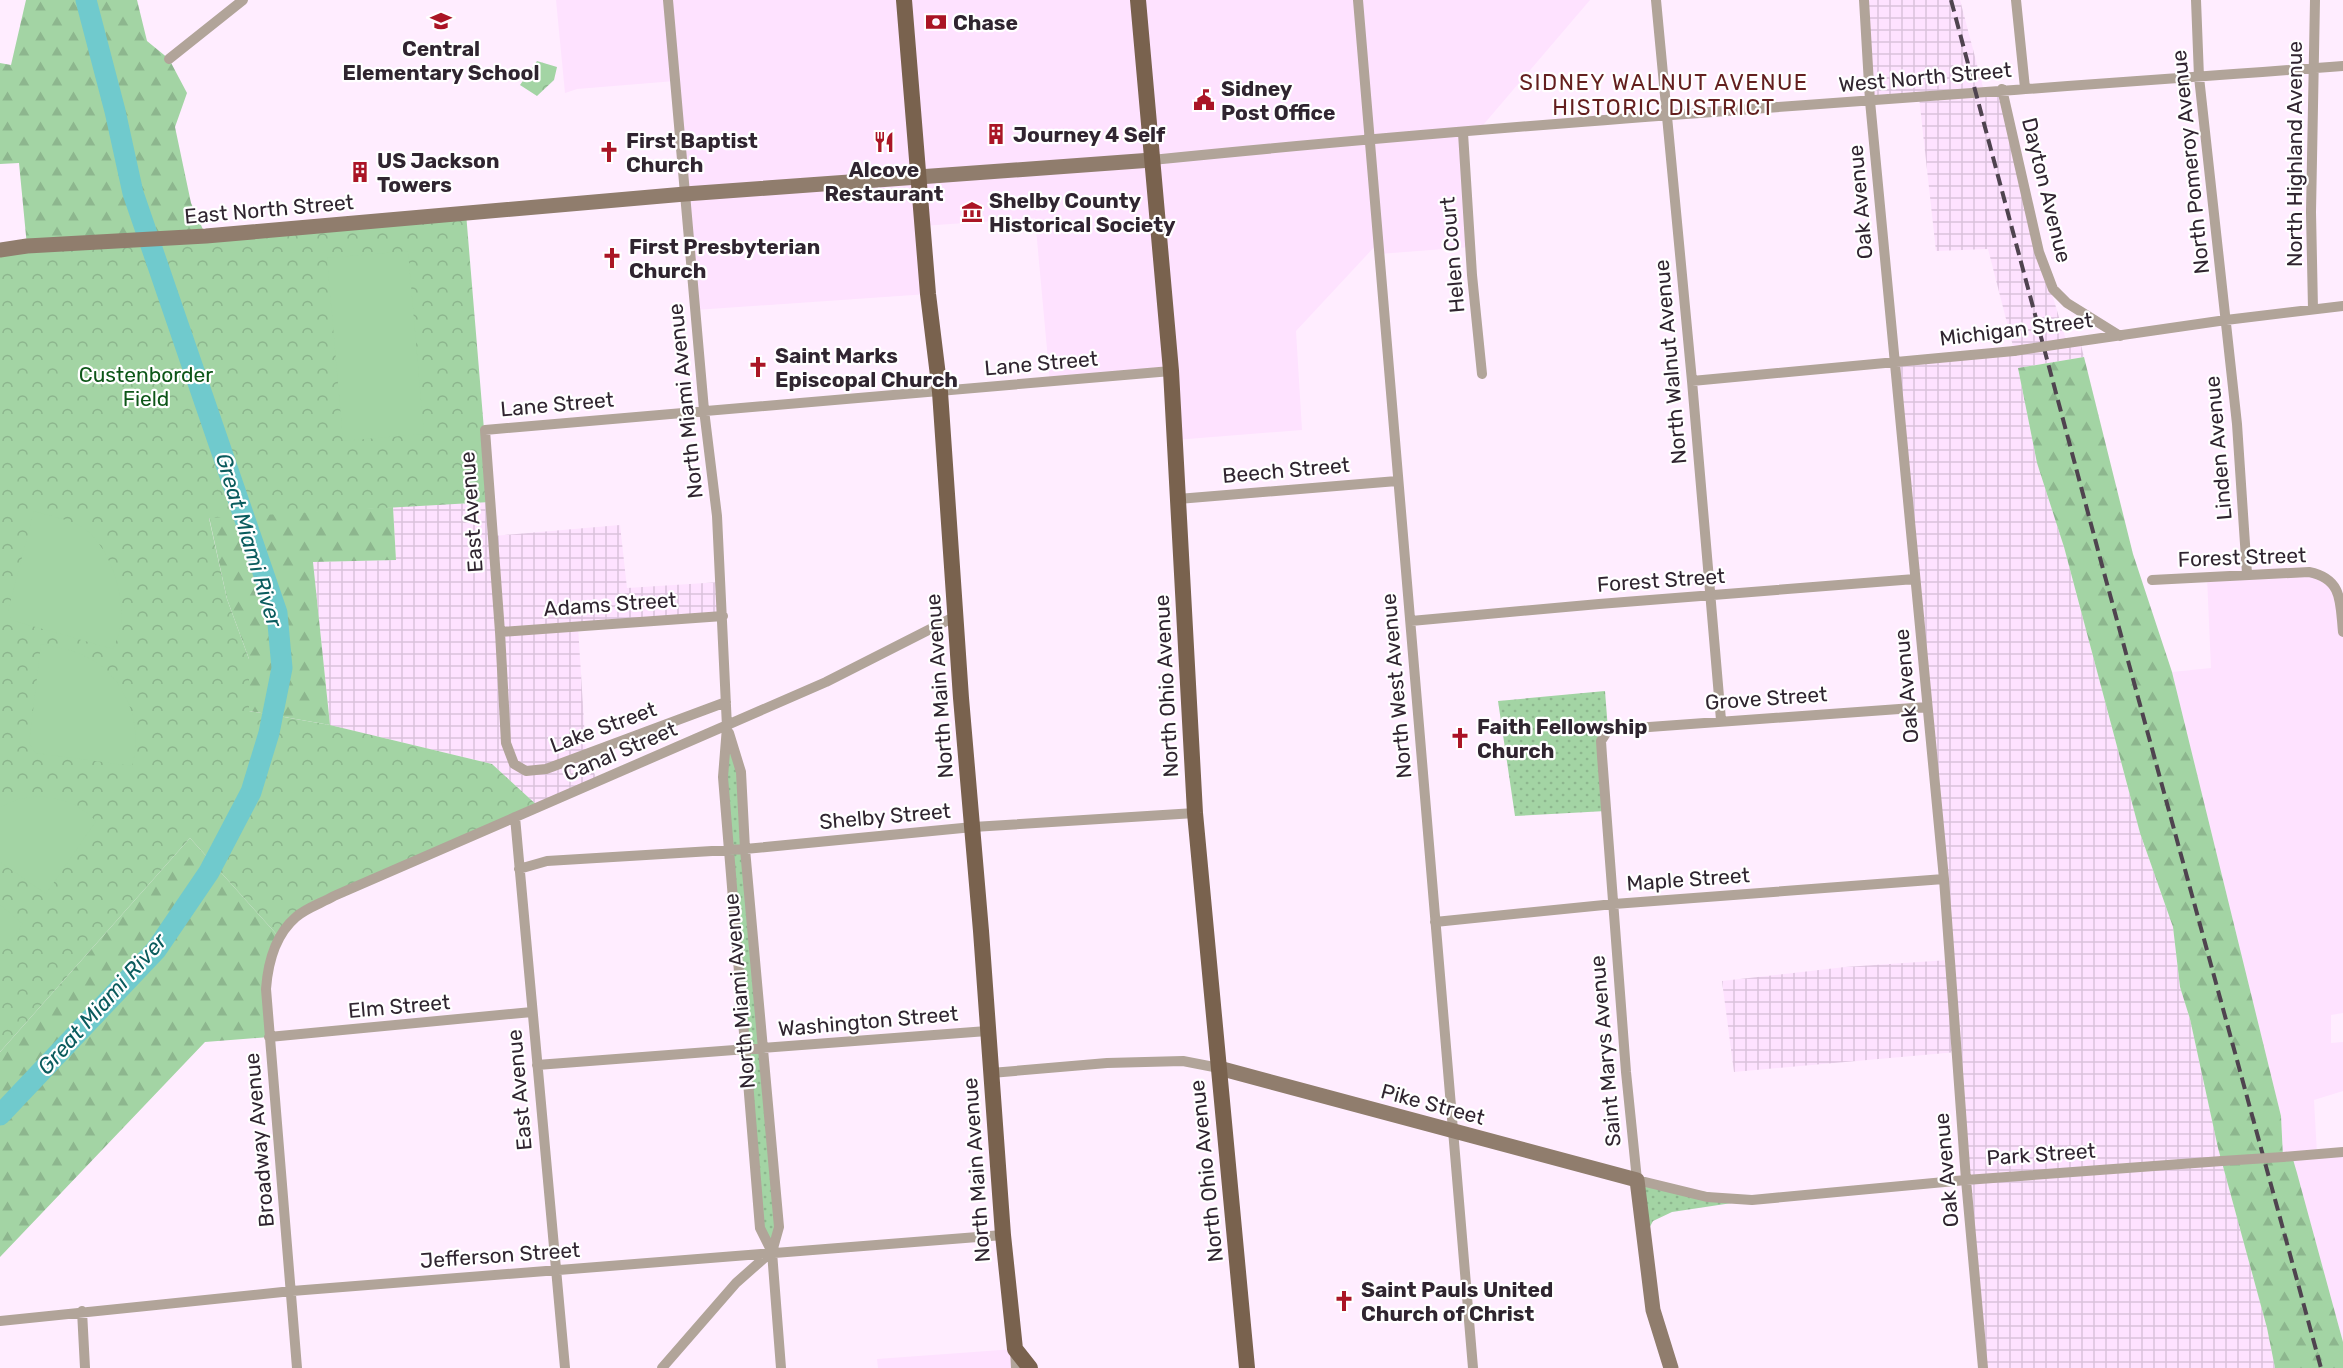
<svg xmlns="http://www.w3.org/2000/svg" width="2343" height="1368" viewBox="0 0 2343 1368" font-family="Rubik,sans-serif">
	<defs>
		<pattern id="industrial-grid" width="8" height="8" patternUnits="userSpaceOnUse" patternTransform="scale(1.5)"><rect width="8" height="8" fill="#fee2ff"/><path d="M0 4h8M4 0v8" fill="none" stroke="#dac2db"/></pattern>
		<pattern id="grass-dots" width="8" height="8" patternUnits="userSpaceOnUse" patternTransform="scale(1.5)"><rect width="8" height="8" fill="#a3d4a4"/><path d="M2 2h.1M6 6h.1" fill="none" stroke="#8db68e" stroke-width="1.8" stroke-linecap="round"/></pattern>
		<pattern id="forest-firs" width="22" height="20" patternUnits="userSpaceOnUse" patternTransform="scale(1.5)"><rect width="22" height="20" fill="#a3d4a4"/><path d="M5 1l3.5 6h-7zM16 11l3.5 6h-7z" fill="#8db68e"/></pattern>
		<pattern id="park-crowns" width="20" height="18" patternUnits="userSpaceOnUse" patternTransform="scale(1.5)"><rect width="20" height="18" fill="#a3d4a4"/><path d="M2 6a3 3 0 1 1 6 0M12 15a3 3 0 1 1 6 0" fill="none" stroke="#8db68e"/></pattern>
	</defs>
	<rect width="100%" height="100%" fill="#ffedff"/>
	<path fill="#fee2ff" d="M556 0H1590L1478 131 1463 133 1470 247 1379 254 1378 243 1296 331 1302 430 1175 440 1171 371 1050 382 1035 218 922 226 928 294 695 310 675 81 577 89 565 93Z
		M2309 572 2331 580 2343 632V1013L2331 1015V1043L2343 1042V1091L2314 1100 2317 1154 2343 1152V1342L2297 1173 2283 1157 2281 1116 2172 672 2211 668 2207 577Z
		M1015 1349 1030 1368H878L877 1359Z"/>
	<path fill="url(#industrial-grid)" d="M1864 0H1960L1984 91 2002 89 2039 252 2067 343 2080 341 2084 357 2018 368 2037 463 2064 547 2140 833 2173 927 2180 987 2190 1019 2218 1148 2267 1328 2275 1368H1983L1957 1052 1734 1072 1722 981 1845 967 1949 960 1894 363 2014 350 1988 249 1936 251 1919 97 1870 101Z
		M490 502 493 536 620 525 627 588 721 582 723 616 578 626 586 754 598 782 539 807 492 764 330 725 313 562 396 560 393 507Z"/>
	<path fill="url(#grass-dots)" d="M1605 691 1608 730 1601 742 1606 811 1515 816 1498 701Z
		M727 727 741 772 779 1227 772 1252 760 1228 728 850Z
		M1637 1180 1752 1200 1672 1212 1653 1221 1644 1238Z"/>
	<path fill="url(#forest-firs)" d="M26 0H137L147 41 169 59 187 93 175 127 191 203 206 236 27 246 19 163 0 164V63L11 65Z
		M2084 357 2133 554 2172 672 2281 1116 2283 1157 2292 1156 2297 1173 2343 1342V1368H2275L2267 1328 2218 1148 2190 1019 2180 987 2173 927 2140 833 2064 547 2037 463 2018 368Z
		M393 507 396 560 313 562 330 725 249 711V659L227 599 209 517Z
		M190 838 279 937 268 963 269 1037 205 1042 0 1257V1052Z"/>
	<path fill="url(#park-crowns)" d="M537 61 557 67 554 80 537 96 520 85Z
		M466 213 490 502 209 518 227 599 249 659V711L330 725 492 764 539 807 297 916 279 937 190 838 0 1052V250Z"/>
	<path fill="#a3d4a4" d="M408 251 424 434 343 441 327 258Z
		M34 511C50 516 68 519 82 527 107 543 121 585 122 613 122 625 118 638 113 649L11 620 8 611Z
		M41 644C60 647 81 652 97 663 129 685 143 729 132 766L36 753 29 744Z
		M39 796C65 800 76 802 96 821L46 894 0 862V807L18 799Z
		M0 905 23 924 0 955Z"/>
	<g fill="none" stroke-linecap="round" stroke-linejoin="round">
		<path stroke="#70cacd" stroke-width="21" d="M0 1115 156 950 209 872 251 792 269 733 282 668 277 613 133 193 115 111 86 0"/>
		<path stroke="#b1a499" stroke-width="10" d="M668 0 704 410 717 516 727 727 723 777 760 1228 772 1252
			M1358 0 1473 1368
			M1656 0 1692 381 1721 720
			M1864 0 1870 101 1944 879 1966 1180 1983 1368
			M2016 0 2025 88
			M2196 0 2199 77 2237 424 2247 574
			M169 59 243 0
			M2002 89 2039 252 2053 289 2067 303 2120 336
			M1463 133 1472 275 1482 374
			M1152 160C1548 120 1946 96 2343 66
			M2313 309 2311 212 2315 0
			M2067 343 2226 320 2343 306
			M1692 381 2014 351
			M1178 499 1397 481
			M2152 580 2309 572C2343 579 2340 602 2343 632
			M1411 621 1599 604 1915 579
			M500 632 723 616
			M726 702 546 769 526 771 514 764 506 743 500 632 485 430 1171 371
			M1927 707 1608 730 1601 741 1602 756 1626 1072 1637 1180 1707 1197 1752 1200 1966 1180 2222 1161
			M729 733 741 772 745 849 779 1227 772 1252 781 1368
			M515 817 565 1368
			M519 869 547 861 745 849 973 827 1195 813
			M1435 922 1614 904 1944 879
			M269 1037 532 1012
			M537 1065 987 1031
			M991 1073 1107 1063 1183 1061 1219 1068
			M2283 1157 2343 1152
			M82 1311 85 1368
			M0 1321 292 1291 1003 1235
			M1015 1349 1016 1368
			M297 1368 266 989C268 962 275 935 296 917 306 908 322 903 334 896L826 682 956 616
			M662 1368 736 1283 771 1252"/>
		<path stroke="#907d6d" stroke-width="15" d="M0 250 27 246 206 236 685 194 1152 160
			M1219 1068 1637 1180 1653 1310 1671 1368"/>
		<path stroke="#79624e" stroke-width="16" d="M904 0 928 294 940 392 961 698 981 931 1003 1235 1015 1349 1030 1368
			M1138 0 1171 371 1195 813 1247 1368"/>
		<path stroke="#4f434f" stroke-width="4" stroke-dasharray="12 6" stroke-linecap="butt" d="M1951 0 2103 569 2321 1368"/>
		<path stroke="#b1a499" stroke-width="10" d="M2014 351 2067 343
			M2222 1161 2283 1157"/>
	</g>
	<defs>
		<symbol id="school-bare" viewBox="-9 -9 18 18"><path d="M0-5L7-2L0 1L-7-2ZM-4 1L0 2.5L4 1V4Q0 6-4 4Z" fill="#aa1525" stroke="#fff" stroke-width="2.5" paint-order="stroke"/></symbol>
		<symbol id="bank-bare" viewBox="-9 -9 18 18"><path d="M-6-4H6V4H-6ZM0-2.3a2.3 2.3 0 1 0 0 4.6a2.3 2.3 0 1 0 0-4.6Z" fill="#aa1525" stroke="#fff" stroke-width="2.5" paint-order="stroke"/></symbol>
		<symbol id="civic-bare" viewBox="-9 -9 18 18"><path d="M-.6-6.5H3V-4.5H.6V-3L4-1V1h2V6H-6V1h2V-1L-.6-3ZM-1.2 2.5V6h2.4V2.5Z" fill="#aa1525" stroke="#fff" stroke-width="2.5" paint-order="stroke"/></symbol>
		<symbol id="building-bare" viewBox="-9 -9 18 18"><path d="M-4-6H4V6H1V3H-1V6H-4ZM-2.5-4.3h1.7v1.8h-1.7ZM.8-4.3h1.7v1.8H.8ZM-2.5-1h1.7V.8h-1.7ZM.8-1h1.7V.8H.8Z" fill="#aa1525" stroke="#fff" stroke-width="2.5" paint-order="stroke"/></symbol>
		<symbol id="restaurant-bare" viewBox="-9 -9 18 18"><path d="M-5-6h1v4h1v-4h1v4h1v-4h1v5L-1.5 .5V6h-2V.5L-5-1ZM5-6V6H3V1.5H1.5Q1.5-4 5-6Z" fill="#aa1525" stroke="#fff" stroke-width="2.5" paint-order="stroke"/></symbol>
		<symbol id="church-bare" viewBox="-9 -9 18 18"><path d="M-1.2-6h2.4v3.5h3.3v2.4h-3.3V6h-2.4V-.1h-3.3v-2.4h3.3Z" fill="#aa1525" stroke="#fff" stroke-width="2.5" paint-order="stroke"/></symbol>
		<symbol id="museum-bare" viewBox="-9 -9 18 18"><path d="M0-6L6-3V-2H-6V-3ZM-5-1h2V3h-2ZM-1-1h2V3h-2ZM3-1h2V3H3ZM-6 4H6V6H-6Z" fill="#aa1525" stroke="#fff" stroke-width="2.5" paint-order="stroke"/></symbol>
	</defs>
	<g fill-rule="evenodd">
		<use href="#school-bare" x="426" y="6" width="30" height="30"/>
		<use href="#bank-bare" x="921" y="7" width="30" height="30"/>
		<use href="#civic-bare" x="1189" y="85" width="30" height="30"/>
		<use href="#building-bare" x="981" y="119" width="30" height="30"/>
		<use href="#restaurant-bare" x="869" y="127" width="30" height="30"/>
		<use href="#church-bare" x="594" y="137" width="30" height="30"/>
		<use href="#building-bare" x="345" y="157" width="30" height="30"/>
		<use href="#museum-bare" x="957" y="197" width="30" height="30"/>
		<use href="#church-bare" x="597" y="243" width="30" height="30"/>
		<use href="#church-bare" x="743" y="352" width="30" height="30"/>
		<use href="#church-bare" x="1445" y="723" width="30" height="30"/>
		<use href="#church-bare" x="1329" y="1286" width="30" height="30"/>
	</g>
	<g text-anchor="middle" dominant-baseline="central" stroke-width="4.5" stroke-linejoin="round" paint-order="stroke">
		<g font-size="21" font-weight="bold" fill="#302530" stroke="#fff" text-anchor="start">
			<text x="953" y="22">Chase</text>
			<text x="441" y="48" text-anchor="middle">Central<tspan x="441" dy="24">Elementary School</tspan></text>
			<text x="1221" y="88">Sidney<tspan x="1221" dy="24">Post Office</tspan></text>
			<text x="1013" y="134">Journey 4 Self</text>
			<text x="626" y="140">First Baptist<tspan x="626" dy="24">Church</tspan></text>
			<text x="377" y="160">US Jackson<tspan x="377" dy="24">Towers</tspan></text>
			<text x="884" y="169" text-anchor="middle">Alcove<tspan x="884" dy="24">Restaurant</tspan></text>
			<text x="989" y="200">Shelby County<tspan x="989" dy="24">Historical Society</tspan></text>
			<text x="629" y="246">First Presbyterian<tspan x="629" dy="24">Church</tspan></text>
			<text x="775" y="355">Saint Marks<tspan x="775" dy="24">Episcopal Church</tspan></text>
			<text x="1477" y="726">Faith Fellowship<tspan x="1477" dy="24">Church</tspan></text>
			<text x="1361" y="1289">Saint Pauls United<tspan x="1361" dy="24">Church of Christ</tspan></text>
		</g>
		<g font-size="21" fill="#302530" stroke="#fff">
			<text transform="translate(1925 77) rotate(-5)">West North Street</text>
			<text transform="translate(2294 154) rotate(-90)">North Highland Avenue</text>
			<text transform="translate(2190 162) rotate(-96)">North Pomeroy Avenue</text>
			<text transform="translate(2047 190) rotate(76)">Dayton Avenue</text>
			<text transform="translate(1860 202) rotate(-95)">Oak Avenue</text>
			<text transform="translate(269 209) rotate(-5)">East North Street</text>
			<text transform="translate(1452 255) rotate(-95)">Helen Court</text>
			<text transform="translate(2016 329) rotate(-7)">Michigan Street</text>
			<text transform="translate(1670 362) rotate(-95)">North Walnut Avenue</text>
			<text transform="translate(1041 363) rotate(-5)">Lane Street</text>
			<text transform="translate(685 401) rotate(-96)">North Miami Avenue</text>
			<text transform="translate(557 404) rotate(-5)">Lane Street</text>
			<text transform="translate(2218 448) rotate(-95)">Linden Avenue</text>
			<text transform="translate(1286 470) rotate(-5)">Beech Street</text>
			<text transform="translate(471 512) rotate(-94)">East Avenue</text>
			<text transform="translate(2242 557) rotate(-2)">Forest Street</text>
			<text transform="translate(1661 580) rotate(-4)">Forest Street</text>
			<text transform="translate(610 604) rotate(-4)">Adams Street</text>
			<text transform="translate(939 686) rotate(-94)">North Main Avenue</text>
			<text transform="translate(1166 686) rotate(-93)">North Ohio Avenue</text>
			<text transform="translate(1396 686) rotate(-95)">North West Avenue</text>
			<text transform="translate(1906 686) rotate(-95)">Oak Avenue</text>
			<text transform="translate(1766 698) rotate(-4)">Grove Street</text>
			<text transform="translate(603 727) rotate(-20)">Lake Street</text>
			<text transform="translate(620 751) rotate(-23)">Canal Street</text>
			<text transform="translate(885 816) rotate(-5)">Shelby Street</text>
			<text transform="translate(1688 879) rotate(-4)">Maple Street</text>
			<text transform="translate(739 991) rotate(-95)">North Miami Avenue</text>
			<text transform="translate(399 1006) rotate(-5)">Elm Street</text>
			<text transform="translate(868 1021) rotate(-5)">Washington Street</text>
			<text transform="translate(1605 1051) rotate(-95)">Saint Marys Avenue</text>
			<text transform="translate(519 1090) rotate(-95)">East Avenue</text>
			<text transform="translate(1433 1104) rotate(15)">Pike Street</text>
			<text transform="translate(259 1140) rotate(-95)">Broadway Avenue</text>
			<text transform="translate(2041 1154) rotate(-4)">Park Street</text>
			<text transform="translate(976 1170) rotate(-94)">North Main Avenue</text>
			<text transform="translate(1946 1170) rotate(-95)">Oak Avenue</text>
			<text transform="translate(1206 1171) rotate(-96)">North Ohio Avenue</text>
			<text transform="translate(500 1255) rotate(-4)">Jefferson Street</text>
		</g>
		<g font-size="21" fill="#0d5618" stroke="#fff">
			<text x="146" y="374">Custenborder<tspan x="146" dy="24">Field</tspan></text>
		</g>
		<g font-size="22" letter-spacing="1.5" fill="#641f1f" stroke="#fff">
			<text x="1664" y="82">SIDNEY WALNUT AVENUE<tspan x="1664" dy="25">HISTORIC DISTRICT</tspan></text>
		</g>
		<g font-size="22" font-style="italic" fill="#0a5b5d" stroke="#fff">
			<text transform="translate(249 540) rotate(73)">Great Miami River</text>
			<text transform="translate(102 1004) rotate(-48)">Great Miami River</text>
		</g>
	</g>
</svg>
